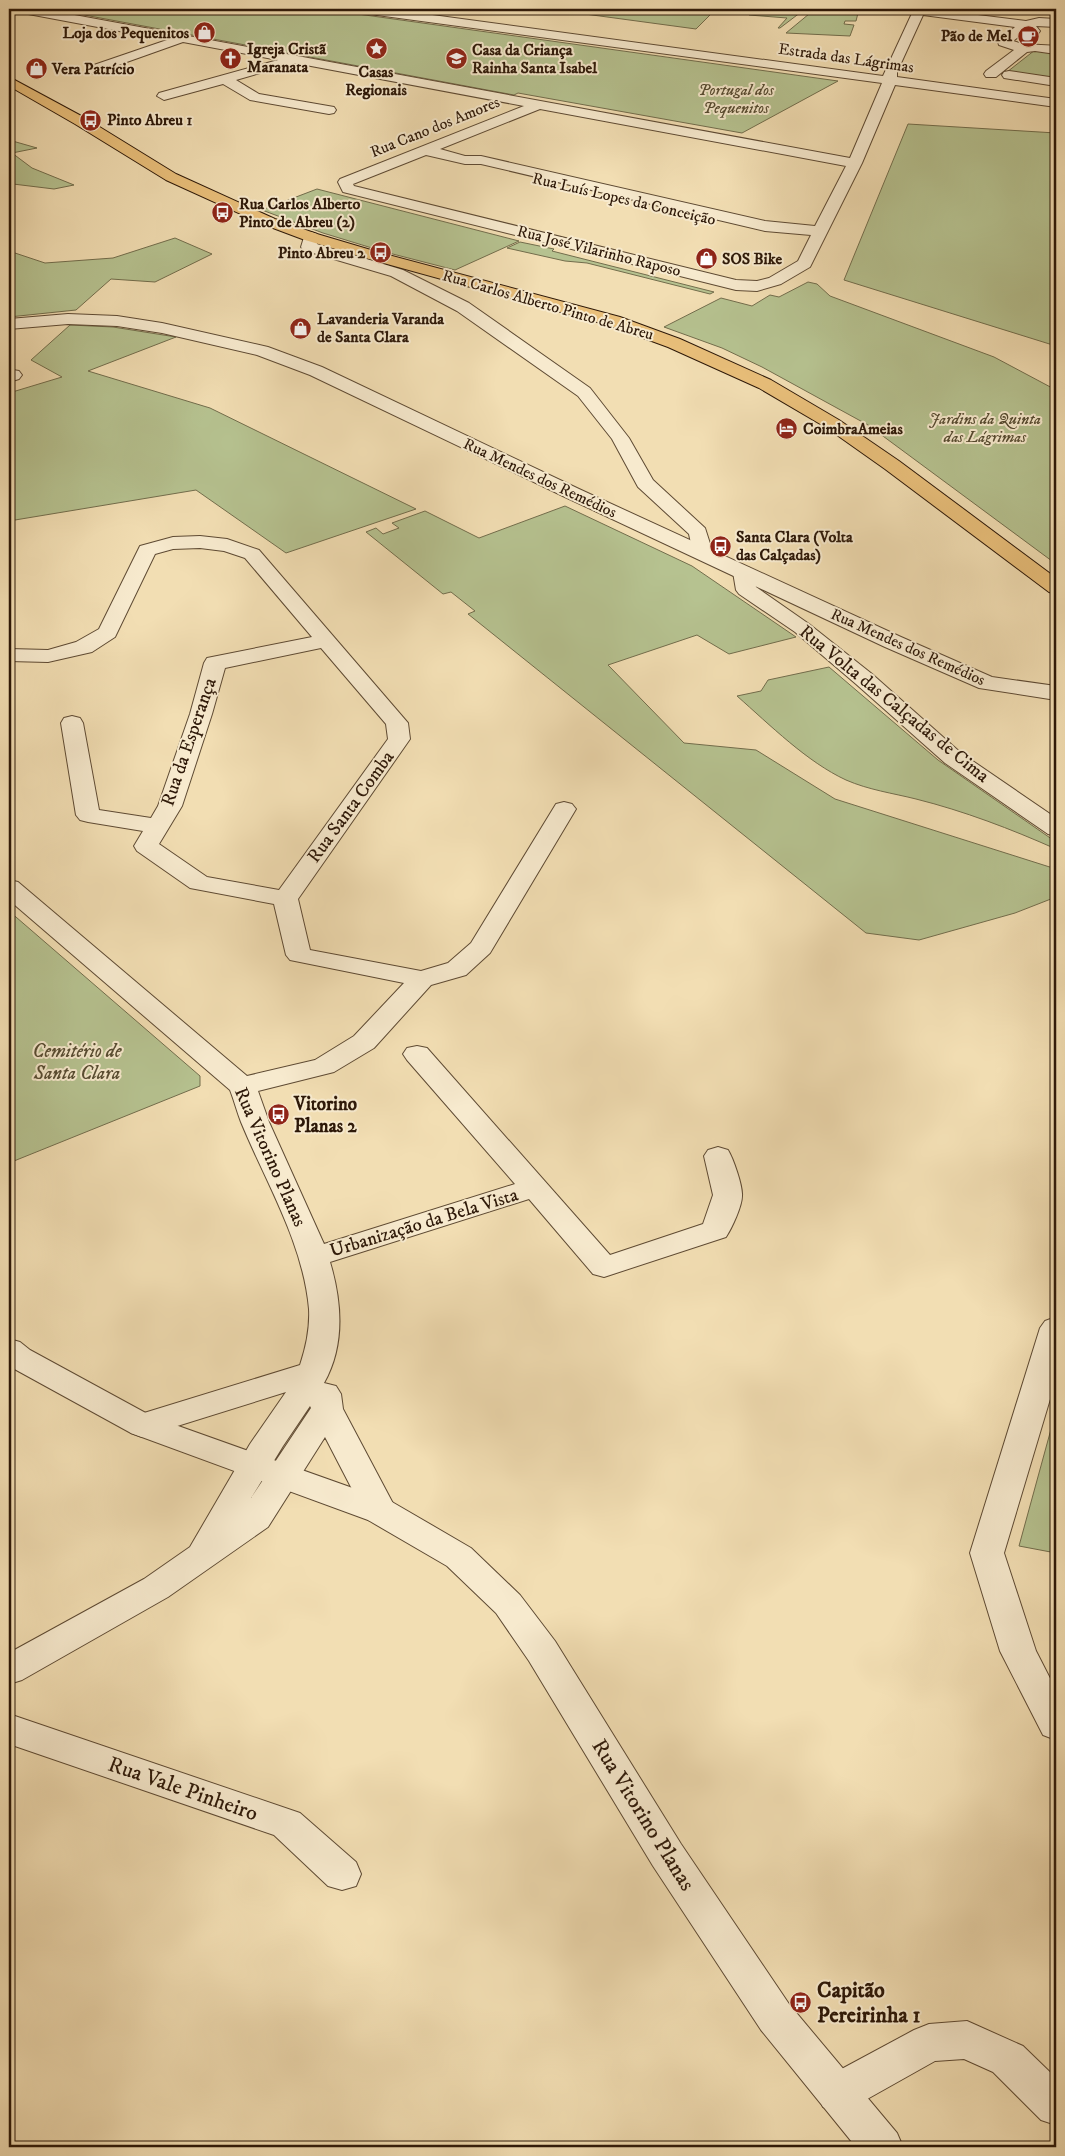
<svg xmlns="http://www.w3.org/2000/svg" width="1065" height="2156" viewBox="0 0 1065 2156" font-family="'IM FELL DW Pica',serif">
	<rect width="100%" height="100%" fill="#f2deb3"/>
	<filter id="stains"><feTurbulence type="fractalNoise" baseFrequency=".004" numOctaves="4"/><feColorMatrix values="0 0 0 0 .2 0 0 0 0 .09 0 0 0 0 .02 0 0 0 .5 -.17"/></filter>
	<radialGradient id="worn" r=".72"><stop offset=".6" stop-color="#630" stop-opacity="0"/><stop offset="1" stop-color="#630" stop-opacity=".3"/></radialGradient>
	<path fill="#b6c290" stroke="#726d4c" d="M52 9H322L838 81 742 133 518 93 514 95Z
		M548 9H716L696 29Z
		M791 9H805L780 28H778L787 18 749 15 753 11 787 13Z
		M815 9H859L856 21H845L844 24 854 25 850 36 786 33Z
		M1035 50 1056 52V73L1051 78 1007 72Z
		M908 124 1056 133V346L844 280Z
		M9 140 37 148 12 153 32 168 74 185 54 189 13 184 9 186Z
		M317 189 519 241 455 270 385 252 323 233 262 210Z
		M175 238 212 254 155 282 111 279 76 310 9 317V251L45 263 113 258Z
		M520 242 554 249 552 251 714 292 710 294 587 263 565 261 507 248Z
		M808 282 817 284 830 296 994 357 1056 390V564L868 425 762 367 722 348 664 327 721 298 752 306 770 295 779 297Z
		M70 325 113 327 176 337 88 371 210 408 416 509 286 553 196 490 9 521V393L62 377 31 360Z
		M565 506 692 566 796 637 729 654 697 635 608 665 684 743 756 750 835 799 1056 869V897L1015 913 919 940 866 933 468 614 475 611 451 592 443 594 366 532 376 528 383 534 399 528 392 523 425 511 479 538Z
		M829 667 938 760 1056 842V849C1011 829 964 811 916 799 892 793 869 790 846 780 807 762 770 725 737 696L761 691 768 680Z
		M9 911 200 1076V1086L9 1163Z
		M1056 1411V1553L1019 1546Z"/>
	<g fill="none" stroke-linecap="round" stroke-linejoin="round">
		<defs>
			<path id="minor" d="M17 9H42L850 158 882 83 362 13 356 9H388L883 76 914 9H930L1026 21 1039 18 1056 19V27L1036 26 1040 31 1038 34 1034 35 1026 31 1013 41C1027 46 1042 44 1056 46V54L1035 51 1027 52 996 77H986L984 74 986 71 1014 50 999 45 998 42 1015 27 923 15 897 72V77L1056 99V107L895 85 862 163 810 267 781 284 757 291 736 290 343 192 338 182 340 179 524 106 295 63 236 80 259 94 334 107 336 110 334 113 329 114 250 100 223 84 164 100 157 96 159 93 278 60 183 42 93 74 86 70 88 67 167 40 23 13ZM540 109 846 166 815 226 765 221 481 156H465L440 149ZM426 155 465 164H481L765 231 811 235 798 261 769 278 757 281 736 280 354 186 353 184Z
				M1009 71 1056 78V86L1004 78 1002 75 1004 72Z
				M311 232 317 234 319 237 317 244 403 270 469 303 590 388 629 438 653 480 705 528 713 553 710 557 703 559 696 557 693 553 689 534 638 487 612 439 578 396 457 311 391 276 303 250 301 247 305 234Z
				M13 370 19 371 22 375 19 379 9 382V371Z
				M200 536 227 539 259 550 408 723 410 739 298 899 310 950 421 971 448 963 471 943 556 804 564 802 572 804 576 809 490 953 466 975 431 985 374 1048 334 1072 258 1091 269 1122 324 1244 515 1184 407 1060 403 1054 407 1048 417 1046 427 1048 610 1255 703 1224 713 1195 704 1156 708 1150 718 1147 728 1150C733 1158 743 1186 742 1196 742 1206 732 1228 726 1237L604 1277 593 1274 529 1199 330 1262C342 1302 345 1346 324 1383L336 1386 341 1394 343 1409 397 1511 392 1520 380 1523 368 1520 325 1437 268 1527 168 1597 22 1680 9 1684V1653L144 1579 190 1547 250 1444 286 1392 142 1437 131 1433 126 1425 131 1417 300 1365C306 1347 310 1328 309 1309 303 1242 266 1183 241 1122 237 1112 234 1100 230 1090L9 900V880L18 882 247 1076 315 1060 354 1036 404 983 290 960 286 955 274 904 190 888 137 851 134 846 143 831 88 822 80 820 76 815 61 723 64 718 72 716 80 718 83 723 99 810 151 818 158 806 190 714 204 663 207 658 312 637 245 558 224 551 200 548 173 549 155 554 115 637 92 652 48 662 9 661V649L48 650 76 642 99 629 140 546 173 537ZM321 648 386 724 388 739 279 890 207 877 159 844 182 806 212 714 225 668ZM310 1406 311 1408 251 1498 283 1446Z
				M743 566 750 568 753 572 756 587 809 624 872 674 961 753 1056 818V836L1048 834 945 763 856 684 795 632 739 594 736 590 733 572 736 568Z
				M1056 1317V1379L1004 1553 1036 1651 1056 1690V1740L1043 1735 1000 1651 970 1553 1040 1328 1045 1321Z
				M9 1714 300 1813 356 1862 361 1874 356 1886 342 1890 328 1886 274 1835 9 1744Z
				M967 2021 1023 2046 1056 2078V2125L1041 2120 993 2072 964 2059 935 2061 853 2107 838 2112 823 2107 817 2093 823 2079 914 2030 929 2024Z"/>
			<path id="tertiary" d="M68 314 117 316 162 323 268 347 322 367 579 489 901 637 992 677 1056 686V700L979 688 885 647 565 497 310 375 257 355 162 333 117 326 68 324 9 329V319Z
				M9 1339 20 1342 30 1350 153 1417 392 1502 471 1548 520 1595 555 1641 681 1844 789 2004 897 2133 903 2147H856L761 2030 653 1866 529 1661 496 1613 447 1566 368 1520 131 1433 9 1366Z"/>
			<path id="primary" d="M9 77 85 118 176 174 275 219 317 234 381 253 620 317 680 339 771 380 839 420 899 461 1056 578V594L1049 592 885 469 827 428 759 388 668 347 608 325 369 259 305 240 265 225 166 180 75 124 9 86Z"/>
		</defs>
		<use href="#minor" stroke="#5e4a33" stroke-width="2"/>
		<use href="#tertiary" stroke="#5e4a33" stroke-width="2"/>
		<use href="#primary" stroke="#2d1808" stroke-width="2"/>
		<use href="#minor" fill="#f7eace" fill-rule="evenodd"/>
		<use href="#tertiary" fill="#f7eace" fill-rule="evenodd"/>
		<use href="#primary" fill="#e9bf7a" fill-rule="evenodd"/>
	</g>
	<defs>
		<symbol id="shop-disc" viewBox="-11 -11 22 22"><circle r="9.5" fill="#8f2418" stroke="#f7eace"/><path d="M-5-2.5h2.3a2.7 3.5 0 0 1 5.4 0H5L5.5 6h-11ZM-1.5-2.5h3a1.5 2.3 0 0 0-3 0Z" fill="#fff"/></symbol>
		<symbol id="cafe-disc" viewBox="-11 -11 22 22"><circle r="9.5" fill="#8f2418" stroke="#f7eace"/><path d="M-5.5-4.5H6V0H3Q3 3.5 0 3.5H-2.5Q-5.5 3.5-5.5 0ZM3-3.2v2h1.7v-2ZM-6 4.5H4V6H-6Z" fill="#fff"/></symbol>
		<symbol id="sight-disc" viewBox="-11 -11 22 22"><circle r="9.5" fill="#8f2418" stroke="#f7eace"/><path d="M0-6L1.8-2.2L6-1.7L2.9 1.2L3.7 5.4L0 3.3L-3.7 5.4L-2.9 1.2L-6-1.7L-1.8-2.2Z" fill="#fff"/></symbol>
		<symbol id="church-disc" viewBox="-11 -11 22 22"><circle r="9.5" fill="#8f2418" stroke="#f7eace"/><path d="M-1.2-6h2.4v3.5h3.3v2.4h-3.3V6h-2.4V-.1h-3.3v-2.4h3.3Z" fill="#fff"/></symbol>
		<symbol id="school-disc" viewBox="-11 -11 22 22"><circle r="9.5" fill="#8f2418" stroke="#f7eace"/><path d="M0-5L7-2L0 1L-7-2ZM-4 1L0 2.5L4 1V4Q0 6-4 4Z" fill="#fff"/></symbol>
		<symbol id="bus-disc" viewBox="-11 -11 22 22"><circle r="9.5" fill="#8f2418" stroke="#f7eace"/><path d="M-5-6H5V4H4V6H2V4H-2V6H-4V4H-5ZM-3.5-4V0h7V-4ZM-3.5 1.2v1.5H-2V1.2ZM2 1.2v1.5H3.5V1.2Z" fill="#fff"/></symbol>
		<symbol id="hotel-disc" viewBox="-11 -11 22 22"><circle r="9.5" fill="#8f2418" stroke="#f7eace"/><path d="M-6-4.5h1.5V1H6V5H4.5V3h-9V5H-6ZM-4 0a1.8 1.8 0 1 1 3.6 0ZM.5 0V-2.5h3Q6-2.5 6 0Z" fill="#fff"/></symbol>
	</defs>
	<g fill-rule="evenodd">
		<use href="#shop-disc" x="192" y="20" width="25" height="25"/>
		<use href="#cafe-disc" x="1016" y="24" width="25" height="25"/>
		<use href="#sight-disc" x="364" y="36" width="25" height="25"/>
		<use href="#church-disc" x="218" y="46" width="25" height="25"/>
		<use href="#school-disc" x="444" y="46" width="25" height="25"/>
		<use href="#shop-disc" x="24" y="56" width="25" height="25"/>
		<use href="#bus-disc" x="78" y="108" width="25" height="25"/>
		<use href="#bus-disc" x="210" y="200" width="25" height="25"/>
		<use href="#bus-disc" x="368" y="240" width="25" height="25"/>
		<use href="#shop-disc" x="694" y="246" width="25" height="25"/>
		<use href="#shop-disc" x="288" y="316" width="25" height="25"/>
		<use href="#hotel-disc" x="774" y="416" width="25" height="25"/>
		<use href="#bus-disc" x="708" y="534" width="25" height="25"/>
		<use href="#bus-disc" x="266" y="1102" width="25" height="25"/>
		<use href="#bus-disc" x="788" y="1990" width="25" height="25"/>
	</g>
	<g text-anchor="middle" dominant-baseline="central" stroke-width="4" stroke-linejoin="round" paint-order="stroke">
		<g font-size="16" font-weight="bold" fill="#2d1808" stroke="#f7eace" text-anchor="start">
			<text x="189" y="33" text-anchor="end">Loja dos Pequenitos</text>
			<text x="1012" y="36" text-anchor="end">Pão de Mel</text>
			<text x="247" y="49">Igreja Cristã<tspan x="247" dy="18">Maranata</tspan></text>
			<text x="472" y="50">Casa da Criança<tspan x="472" dy="18">Rainha Santa Isabel</tspan></text>
			<text x="52" y="69">Vera Patrício</text>
			<text x="376" y="72" text-anchor="middle">Casas<tspan x="376" dy="18">Regionais</tspan></text>
			<text x="107" y="120">Pinto Abreu 1</text>
			<text x="239" y="204">Rua Carlos Alberto<tspan x="239" dy="18">Pinto de Abreu (2)</tspan></text>
			<text x="365" y="253" text-anchor="end">Pinto Abreu 2</text>
			<text x="722" y="259">SOS Bike</text>
			<text x="317" y="319">Lavanderia Varanda<tspan x="317" dy="18">de Santa Clara</tspan></text>
			<text x="803" y="429">CoimbraAmeias</text>
			<text x="736" y="537">Santa Clara (Volta<tspan x="736" dy="18">das Calçadas)</tspan></text>
		</g>
		<g font-size="16" fill="#2d1808" stroke="#f7eace">
			<text transform="translate(846 58) rotate(8)">Estrada das Lágrimas</text>
			<text transform="translate(435 127) rotate(-22)">Rua Cano dos Amores</text>
			<text transform="translate(624 199) rotate(13)">Rua Luís Lopes da Conceição</text>
			<text transform="translate(599 251) rotate(14)">Rua José Vilarinho Raposo</text>
			<text transform="translate(548 305) rotate(16)">Rua Carlos Alberto Pinto de Abreu</text>
			<text transform="translate(540 478) rotate(25)">Rua Mendes dos Remédios</text>
			<text transform="translate(908 647) rotate(24)">Rua Mendes dos Remédios</text>
		</g>
		<g font-size="16" font-style="italic" fill="#564b31" stroke="#f7eace">
			<text x="736" y="90">Portugal dos<tspan x="736" dy="18">Pequenitos</tspan></text>
			<text x="985" y="419">Jardins da Quinta<tspan x="985" dy="18">das Lágrimas</tspan></text>
		</g>
		<g font-size="19" fill="#2d1808" stroke="#f7eace">
			<text transform="translate(894 704) rotate(39)">Rua Volta das Calçadas de Cima</text>
			<text transform="translate(189 742) rotate(-71)">Rua da Esperança</text>
			<text transform="translate(351 807) rotate(-54)">Rua Santa Comba</text>
			<text transform="translate(270 1157) rotate(66)">Rua Vitorino Planas</text>
			<text transform="translate(424 1223) rotate(-17)">Urbanização da Bela Vista</text>
		</g>
		<g font-size="19" font-style="italic" fill="#564b31" stroke="#f7eace">
			<text x="77" y="1051">Cemitério de<tspan x="77" dy="22">Santa Clara</tspan></text>
		</g>
		<g font-size="19" font-weight="bold" fill="#2d1808" stroke="#f7eace" text-anchor="start">
			<text x="294" y="1104">Vitorino<tspan x="294" dy="22">Planas 2</tspan></text>
		</g>
		<g font-size="22" fill="#2d1808" stroke="#f7eace">
			<text transform="translate(183 1789) rotate(19)">Rua Vale Pinheiro</text>
			<text transform="translate(643 1815) rotate(58)">Rua Vitorino Planas</text>
		</g>
		<g font-size="22" font-weight="bold" fill="#2d1808" stroke="#f7eace" text-anchor="start">
			<text x="817" y="1990">Capitão<tspan x="817" dy="25">Pereirinha 1</tspan></text>
		</g>
	</g>
	<rect width="1065" height="2156" fill="none" stroke="#f2deb3" stroke-width="30"/>
	<rect x="10" y="10" width="1045" height="2136" fill="none" stroke="#2d1808" stroke-width="2.5"/>
	<rect x="15" y="15" width="1035" height="2126" fill="none" stroke="#2d1808"/>
	<rect width="100%" height="100%" filter="url(#stains)"/>
	<rect width="100%" height="100%" fill="url(#worn)"/>
</svg>
